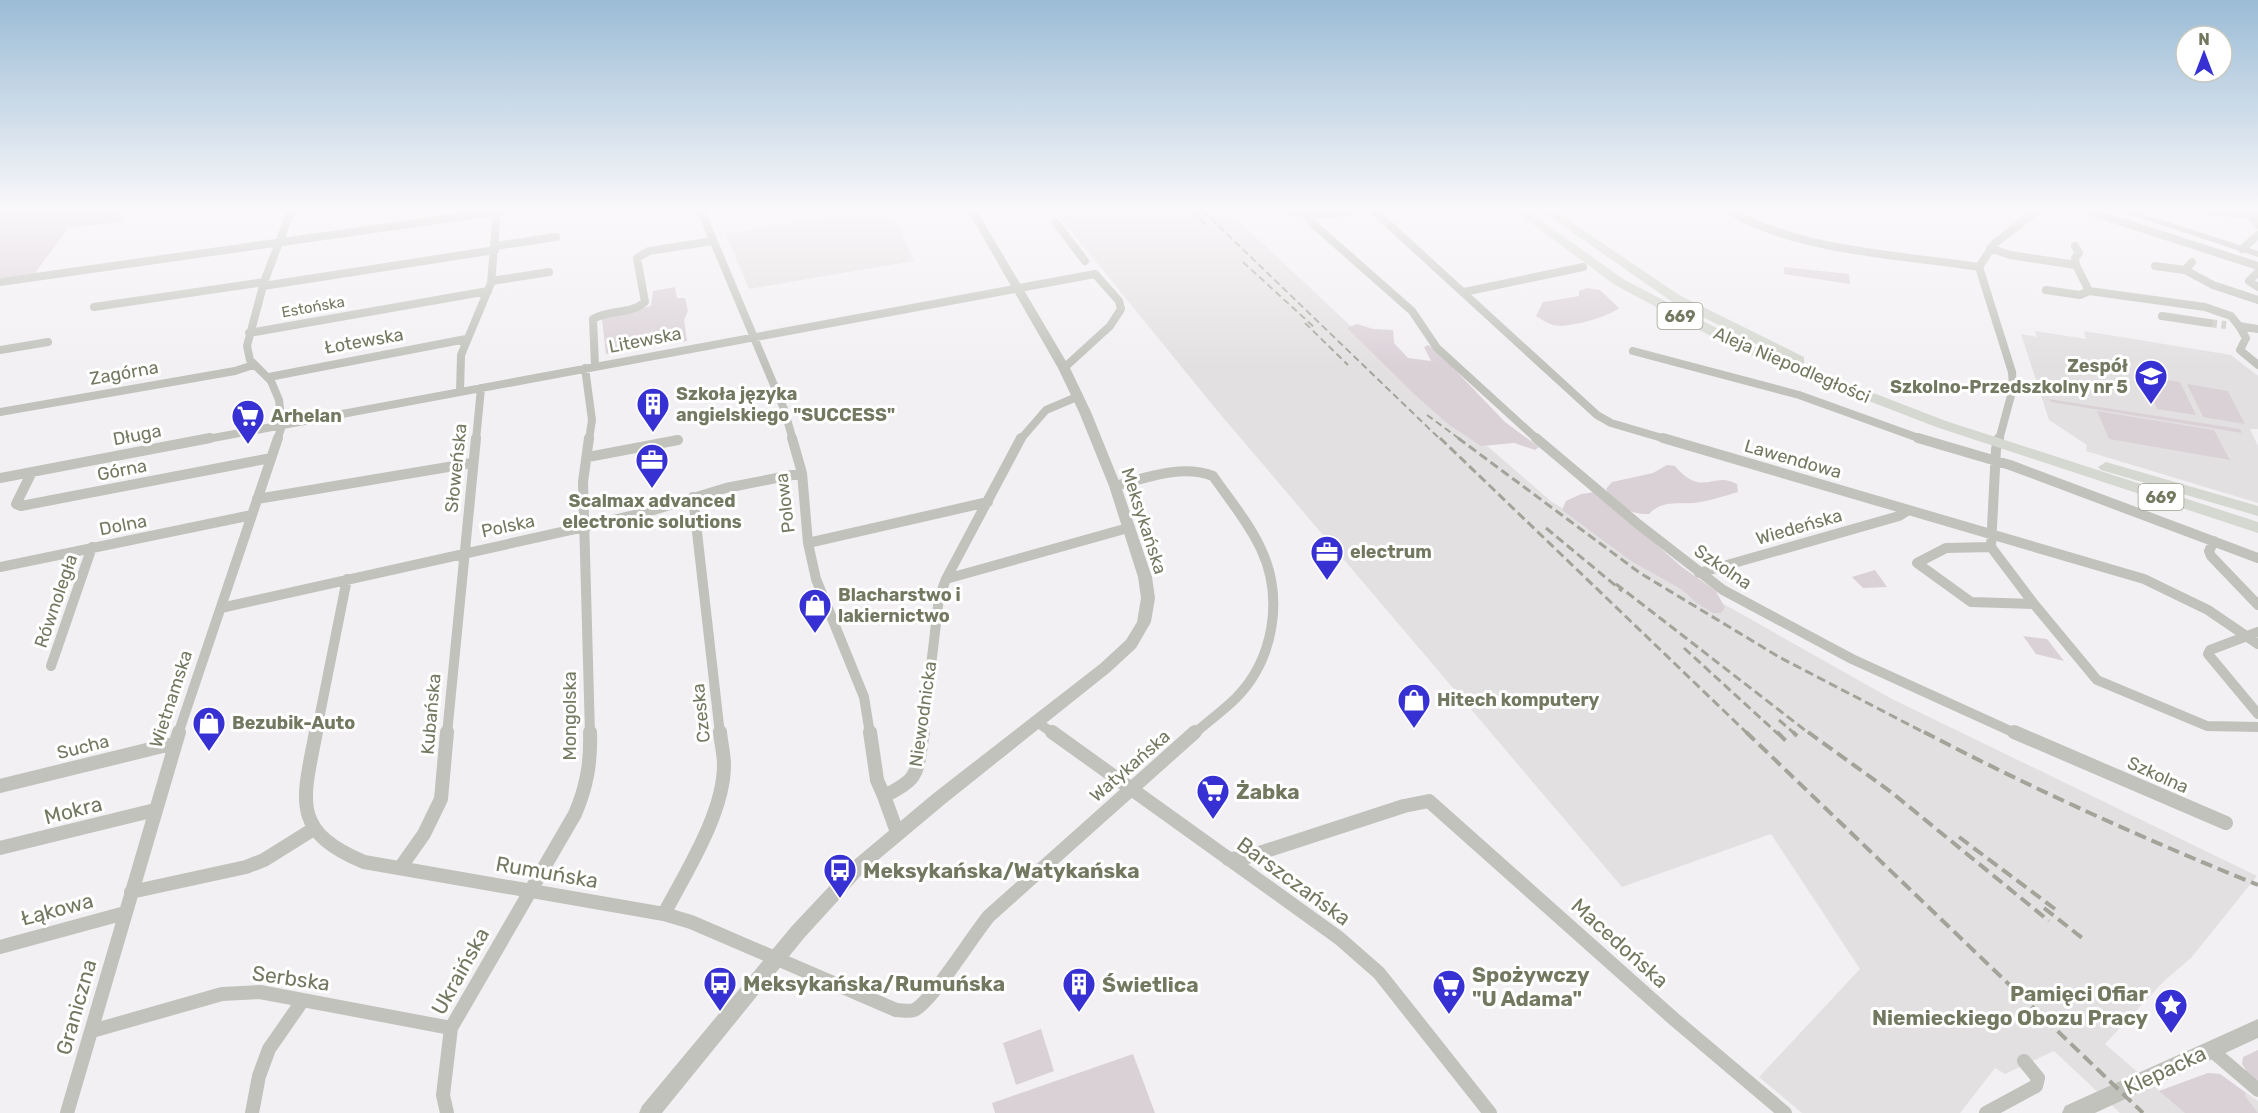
<svg xmlns="http://www.w3.org/2000/svg" width="2258" height="1113" viewBox="0 0 2258 1113" font-family="Rubik,sans-serif">
	<rect width="100%" height="100%" fill="#f3f0f4"/>
	<path fill="#e3e0e1" d="M858 211H891L914 261 749 289 726 234Z
		M1055 211H1228L1384 357 1552 502 1713 598 1890 698 2257 876 2191 958 2164 981 2105 1044 2162 1093 2208 1073 2220 1074 2258 1101V1113H2120L2054 1051 2005 1074 1995 1068 1960 1113H1802L1759 1077 1860 969 1771 834 1622 887 1215 408Z
		M2035 331 2086 339 2084 331 2231 355 2258 376V429H2250L2258 446V503L2086 451 2087 445 2049 420 2021 334 2037 337Z"/>
	<path fill="#dad1d7" d="M0 211H127L120 222 68 228 35 273 0 278Z
		M1784 267 1849 274 1850 284 1784 274Z
		M675 287 677 298H685L688 311 684 320 687 341 606 354 602 319 651 306 653 291Z
		M1587 288 1600 290 1619 308C1609 317 1566 329 1553 325 1547 323 1541 319 1536 316L1543 302 1579 296V291Z
		M1357 324 1373 329 1393 330 1394 343 1408 358 1431 361 1424 347 1428 345 1436 350 1505 422 1539 447 1535 450 1514 443 1481 446 1448 424 1414 394 1347 328Z
		M2143 376 2180 382 2196 415 2157 409Z
		M2187 384 2228 391 2245 424 2203 417Z
		M2049 399 2240 429 2242 433 2051 402Z
		M2097 411 2214 430 2230 460 2109 439Z
		M1667 465 1675 466C1703 499 1713 470 1737 484L1738 492C1724 496 1709 501 1695 503 1677 504 1662 500 1649 514 1631 515 1615 506 1606 489L1612 482 1653 473Z
		M1596 492 1682 567 1716 591 1725 608 1721 613H1713L1698 604 1681 589 1631 561 1562 510 1566 501 1581 494Z
		M1875 570 1887 587 1863 588 1852 577Z
		M2023 636 2047 639 2064 661 2036 654Z
		M1041 1029 1054 1071 1016 1085 1003 1043Z
		M2258 1050V1084L2241 1070H2246L2242 1064 2243 1057Z
		M1133 1054 1155 1113H995L992 1103Z
		M2208 1073 2220 1074 2246 1093 2245 1096 2258 1113H2185L2159 1091Z"/>
	<g fill="none" stroke-linecap="round" stroke-linejoin="round">
		<path stroke="#cdccc8" stroke-width="8" stroke-dasharray="8 4.5" stroke-linecap="butt" d="M2209 323 2226 325"/>
		<path stroke="#c0c2bb" stroke-width="8" d="M701 211 784 409 793 440
			M1290 211 1318 215 1352 211
			M1374 211 1597 415 1611 423 1669 440
			M1730 211C1797 251 1901 255 1979 267
			M2088 211 2258 266
			M2213 211 2249 215
			M1307 215 1311 222 1412 311 1437 348 1538 440
			M2258 215H2249L2258 225
			M1056 223 1085 261
			M495 246 556 237
			M1990 248 2010 255 2076 265 2075 258 2079 253 2075 246
			M2242 249 2258 235
			M2076 265 2089 291
			M2155 266 2185 270 2192 262
			M2185 270 2213 285 2258 300
			M2258 272 2249 281 2258 287
			M492 281 549 272
			M0 282 501 211
			M263 286 495 250
			M2046 290 2080 295 2089 291 2205 307 2231 316 2239 326
			M1464 292 1583 267
			M94 307 264 282
			M2162 316 2209 323
			M2258 329 2239 326 2246 338 2240 350 2258 365
			M249 333 488 291
			M0 350 48 342
			M1633 351 1799 395 1924 440
			M595 366 593 319C609 309 630 315 645 302L637 258 649 251 713 241
			M585 368 592 420 589 440
			M269 377 466 339
			M460 392 461 355 491 283 497 212
			M0 412 235 371 253 365
			M202 440 1095 274 1119 301 1121 309 1110 326 1064 368
			M277 440 282 426 279 400 271 381 250 360 247 346 264 282 291 211
			M476 440 481 388
			M1020 440 1046 410 1079 396
			M1999 440 2013 388 2012 372 1979 267 1994 244 2036 211"/>
		<path stroke="#c0c2bb" stroke-width="10" d="M589 438 583 482 590 734
			M792 438 802 473 808 543 816 579 864 697 870 734
			M1536 438 1638 524 1723 590 1852 659 2017 734
			M1663 438 2144 579 2208 610 2258 644
			M1918 438 2010 465 2258 558
			M1999 438 1996 449 1991 547 2034 604
			M588 457 678 440
			M32 472 16 504 21 506 271 458
			M0 478 210 438
			M1115 486C1146 478 1181 464 1213 476 1229 499 1249 523 1261 549 1284 598 1274 659 1236 698 1223 711 1207 722 1194 734
			M693 497 720 734
			M257 499 472 463
			M2214 541 2209 551 2211 556 2258 605
			M808 543 988 502
			M1991 547 1946 548 1917 563 1971 602 2034 604 2097 680 2207 726 2258 727
			M0 567 252 515
			M1699 573 1899 516 1907 511
			M946 579 1128 528
			M221 608 584 527 647 512 726 488 802 473
			M2258 632 2210 650 2208 654 2258 714
			M51 666 92 547
			M1037 722 1054 734
			M178 734 278 438
			M316 734 347 579
			M447 734 476 438
			M923 734 939 598 946 579 1021 438"/>
		<path stroke="#c0c2bb" stroke-width="14" d="M316 732C303 800 290 831 364 862L664 914 691 922 896 1010C902 1010 909 1012 914 1010 931 1003 973 935 989 916L1195 732
			M870 732 877 780 884 796
			M1052 732 1339 938 1379 973 1490 1113
			M2014 732 2226 823
			M0 786 175 743
			M897 832 884 796C922 778 916 772 923 732
			M0 848 155 810
			M1228 859 1244 858 1404 806 1429 801 1675 1020 1785 1113
			M400 868 424 834 441 799 447 732
			M131 892 246 867 264 860 312 830
			M664 914C686 872 724 813 724 765 724 754 721 743 720 732
			M0 947 125 913
			M92 1031 222 994 260 992 451 1028
			M2210 1049 2258 1090
			M67 1113 179 732
			M252 1113 259 1076 269 1049 303 1000
			M447 1113 443 1095 451 1028 575 814C587 786 591 762 590 732
			M1986 1113 2036 1086 2038 1078 2024 1061"/>
		<path fill="#c0c2bb" fill-rule="evenodd" d="M968 211H977L1070 368 1091 412 1121 486 1152 577 1155 598 1151 622 1136 648 1110 672 946 803 866 870 804 938 662 1113H639L642 1106 792 926 854 860 934 793 1100 664 1126 640 1137 622 1141 598 1138 577 1109 486 1079 412 1058 368Z
			M2119 211H2134L2258 251V257Z
			M2258 1019V1038L2095 1113H2062L2065 1106Z"/>
		<path fill="#d5d8d0" fill-rule="evenodd" d="M1515 211H1528L1623 279 1747 344 1790 361 1671 301 1542 211H1555L1679 295 1804 357V363L1798 364 1946 421 2258 522V533L1936 427 1737 350 1615 285Z
			M2106 462 2258 506V516L2101 470 2098 467Z"/>
		<path stroke="#a2a499" stroke-width="2" stroke-dasharray="7 4" stroke-linecap="butt" d="M1192 211 1207 226
			M1203 211 1441 440
			M1243 262 1314 327
			M1305 323 1348 365
			M1427 415 1461 440"/>
		<path stroke="#a2a499" stroke-width="3" stroke-dasharray="9 4.5" stroke-linecap="butt" d="M1440 438 1748 734
			M1458 438 1640 573 1779 657 1927 734
			M1546 528 1622 591
			M1616 584 1810 734
			M1684 648 1778 734
			M1779 720 1795 734"/>
		<path stroke="#a2a499" stroke-width="4" stroke-dasharray="12 6" stroke-linecap="butt" d="M1746 732 2143 1113
			M1777 732 1786 741
			M1793 732 1797 736
			M1808 732 1891 792 2049 921
			M1924 732C2033 789 2144 839 2258 885
			M1959 837 2055 909
			M2044 908 2086 941"/>
	</g>
	<linearGradient id="sky" x2="0" y2="1"><stop stop-color="#9bbcd6"/><stop offset="0.57" stop-color="#faf8fa"/><stop offset="1" stop-color="#faf8fa" stop-opacity="0"/></linearGradient>
	<rect width="2258" height="367" fill="url(#sky)"/>
	<defs>
		<symbol id="school-pin" viewBox="-11 -11 22 30"><path d="M0 17L-7.5 6A9.5 9.5 0 1 1 7.5 6Z" fill="#3731d3" stroke="#fff"/><path d="M0-5L7-2L0 1L-7-2ZM-4 1L0 2.5L4 1V4Q0 6-4 4Z" fill="#fff"/></symbol>
		<symbol id="building-pin" viewBox="-11 -11 22 30"><path d="M0 17L-7.5 6A9.5 9.5 0 1 1 7.5 6Z" fill="#3731d3" stroke="#fff"/><path d="M-4-6H4V6H1V3H-1V6H-4ZM-2.5-4.3h1.7v1.8h-1.7ZM.8-4.3h1.7v1.8H.8ZM-2.5-1h1.7V.8h-1.7ZM.8-1h1.7V.8H.8Z" fill="#fff"/></symbol>
		<symbol id="supermarket-pin" viewBox="-11 -11 22 30"><path d="M0 17L-7.5 6A9.5 9.5 0 1 1 7.5 6Z" fill="#3731d3" stroke="#fff"/><path d="M-6-5.5h2.5l.6 2H6L4.5 2H-2.5L-4.4-4H-6ZM-1.5 3.2a1.3 1.3 0 1 0 .1 0ZM3 3.2a1.3 1.3 0 1 0 .1 0Z" fill="#fff"/></symbol>
		<symbol id="office-pin" viewBox="-11 -11 22 30"><path d="M0 17L-7.5 6A9.5 9.5 0 1 1 7.5 6Z" fill="#3731d3" stroke="#fff"/><path d="M-6-3h4V-5.5h4V-3h4V5H-6ZM-1-4.5V-3h2v-1.5ZM-6 0V1H6V0Z" fill="#fff"/></symbol>
		<symbol id="shop-pin" viewBox="-11 -11 22 30"><path d="M0 17L-7.5 6A9.5 9.5 0 1 1 7.5 6Z" fill="#3731d3" stroke="#fff"/><path d="M-5-2.5h2.3a2.7 3.5 0 0 1 5.4 0H5L5.5 6h-11ZM-1.5-2.5h3a1.5 2.3 0 0 0-3 0Z" fill="#fff"/></symbol>
		<symbol id="bus-pin" viewBox="-11 -11 22 30"><path d="M0 17L-7.5 6A9.5 9.5 0 1 1 7.5 6Z" fill="#3731d3" stroke="#fff"/><path d="M-5-6H5V4H4V6H2V4H-2V6H-4V4H-5ZM-3.5-4V0h7V-4ZM-3.5 1.2v1.5H-2V1.2ZM2 1.2v1.5H3.5V1.2Z" fill="#fff"/></symbol>
		<symbol id="sight-pin" viewBox="-11 -11 22 30"><path d="M0 17L-7.5 6A9.5 9.5 0 1 1 7.5 6Z" fill="#3731d3" stroke="#fff"/><path d="M0-6L1.8-2.2L6-1.7L2.9 1.2L3.7 5.4L0 3.3L-3.7 5.4L-2.9 1.2L-6-1.7L-1.8-2.2Z" fill="#fff"/></symbol>
	</defs>
	<g fill-rule="evenodd">
		<use href="#school-pin" x="2132" y="357" width="38" height="52"/>
		<use href="#building-pin" x="634" y="385" width="38" height="52"/>
		<use href="#supermarket-pin" x="229" y="397" width="38" height="52"/>
		<use href="#office-pin" x="633" y="441" width="38" height="52"/>
		<use href="#office-pin" x="1308" y="533" width="38" height="52"/>
		<use href="#shop-pin" x="796" y="586" width="38" height="52"/>
		<use href="#shop-pin" x="1395" y="681" width="38" height="52"/>
		<use href="#shop-pin" x="190" y="704" width="38" height="52"/>
		<use href="#supermarket-pin" x="1194" y="772" width="38" height="52"/>
		<use href="#bus-pin" x="821" y="851" width="38" height="52"/>
		<use href="#bus-pin" x="701" y="964" width="38" height="52"/>
		<use href="#building-pin" x="1060" y="965" width="38" height="52"/>
		<use href="#supermarket-pin" x="1430" y="967" width="38" height="52"/>
		<use href="#sight-pin" x="2152" y="986" width="38" height="52"/>
	</g>
	<g text-anchor="middle" dominant-baseline="central" stroke-width="6" stroke-linejoin="round" paint-order="stroke">
		<g font-size="15" fill="#737961" stroke="#fff">
			<text transform="translate(313 307) rotate(-10)">Estońska</text>
		</g>
		<g fill="#fff" stroke="#9da190" stroke-width="1.5">
			<rect x="1657.5" y="303" width="45" height="26" rx="4.5"/>
			<rect x="2138.5" y="484" width="45" height="26" rx="4.5"/>
		</g>
		<g font-size="16" font-weight="bold" fill="#737961">
			<text x="1680" y="316">669</text>
			<text x="2161" y="497">669</text>
		</g>
		<g font-size="18" fill="#737961" stroke="#fff">
			<text transform="translate(645 340) rotate(-11)">Litewska</text>
			<text transform="translate(364 341) rotate(-10)">Łotewska</text>
			<text transform="translate(1792 365) rotate(23)">Aleja Niepodległości</text>
			<text transform="translate(124 373) rotate(-10)">Zagórna</text>
			<text transform="translate(137 435) rotate(-11)">Długa</text>
			<text transform="translate(1793 459) rotate(16)">Lawendowa</text>
			<text transform="translate(456 468) rotate(-84)">Słoweńska</text>
			<text transform="translate(122 470) rotate(-11)">Górna</text>
			<text transform="translate(785 503) rotate(-97)">Polowa</text>
			<text transform="translate(1144 521) rotate(72)">Meksykańska</text>
			<text transform="translate(123 525) rotate(-11)">Dolna</text>
			<text transform="translate(508 526) rotate(-12)">Polska</text>
			<text transform="translate(1799 527) rotate(-16)">Wiedeńska</text>
			<text transform="translate(1723 567) rotate(34)">Szkolna</text>
			<text transform="translate(56 601) rotate(-71)">Równoległa</text>
			<text transform="translate(171 699) rotate(-72)">Wietnamska</text>
			<text transform="translate(701 713) rotate(-96)">Czeska</text>
			<text transform="translate(431 714) rotate(-85)">Kubańska</text>
			<text transform="translate(923 714) rotate(-82)">Niewodnicka</text>
			<text transform="translate(570 716) rotate(-90)">Mongolska</text>
			<text transform="translate(83 747) rotate(-14)">Sucha</text>
			<text transform="translate(1130 766) rotate(-41)">Watykańska</text>
			<text transform="translate(2158 775) rotate(24)">Szkolna</text>
		</g>
		<g font-size="18" font-weight="bold" fill="#737961" stroke="#fff" text-anchor="start">
			<text x="2128" y="366" text-anchor="end">Zespół<tspan x="2128" dy="21">Szkolno-Przedszkolny nr 5</tspan></text>
			<text x="676" y="394">Szkoła języka<tspan x="676" dy="21">angielskiego "SUCCESS"</tspan></text>
			<text x="271" y="416">Arhelan</text>
			<text x="652" y="501" text-anchor="middle">Scalmax advanced<tspan x="652" dy="21">electronic solutions</tspan></text>
			<text x="1350" y="552">electrum</text>
			<text x="838" y="595">Blacharstwo i<tspan x="838" dy="21">lakiernictwo</tspan></text>
			<text x="1437" y="700">Hitech komputery</text>
			<text x="232" y="723">Bezubik-Auto</text>
		</g>
		<g font-size="21" font-weight="bold" fill="#737961" stroke="#fff" text-anchor="start">
			<text x="1236" y="791">Żabka</text>
			<text x="863" y="870">Meksykańska/Watykańska</text>
			<text x="1472" y="974">Spożywczy<tspan x="1472" dy="24">"U Adama"</tspan></text>
			<text x="743" y="983">Meksykańska/Rumuńska</text>
			<text x="1102" y="984">Świetlica</text>
			<text x="2148" y="993" text-anchor="end">Pamięci Ofiar<tspan x="2148" dy="24">Niemieckiego Obozu Pracy</tspan></text>
		</g>
		<g font-size="21" fill="#737961" stroke="#fff">
			<text transform="translate(73 810) rotate(-14)">Mokra</text>
			<text transform="translate(547 872) rotate(10)">Rumuńska</text>
			<text transform="translate(1294 881) rotate(36)">Barszczańska</text>
			<text transform="translate(57 909) rotate(-15)">Łąkowa</text>
			<text transform="translate(1620 943) rotate(42)">Macedońska</text>
			<text transform="translate(460 971) rotate(-61)">Ukraińska</text>
			<text transform="translate(291 978) rotate(8)">Serbska</text>
			<text transform="translate(76 1007) rotate(-74)">Graniczna</text>
			<text transform="translate(2165 1070) rotate(-25)">Klepacka</text>
		</g>
	</g>
	<g transform="translate(2204 54)"><circle r="28" fill="#ffffff" stroke="#c7c9c0" stroke-width="1.5"/>
	<path d="M0-4.5L10 22L0 15L-10 22Z" fill="#3731d3"/>
	<text y="-9" font-size="16" font-weight="bold" text-anchor="middle" fill="#737961">N</text>
	</g>
</svg>
